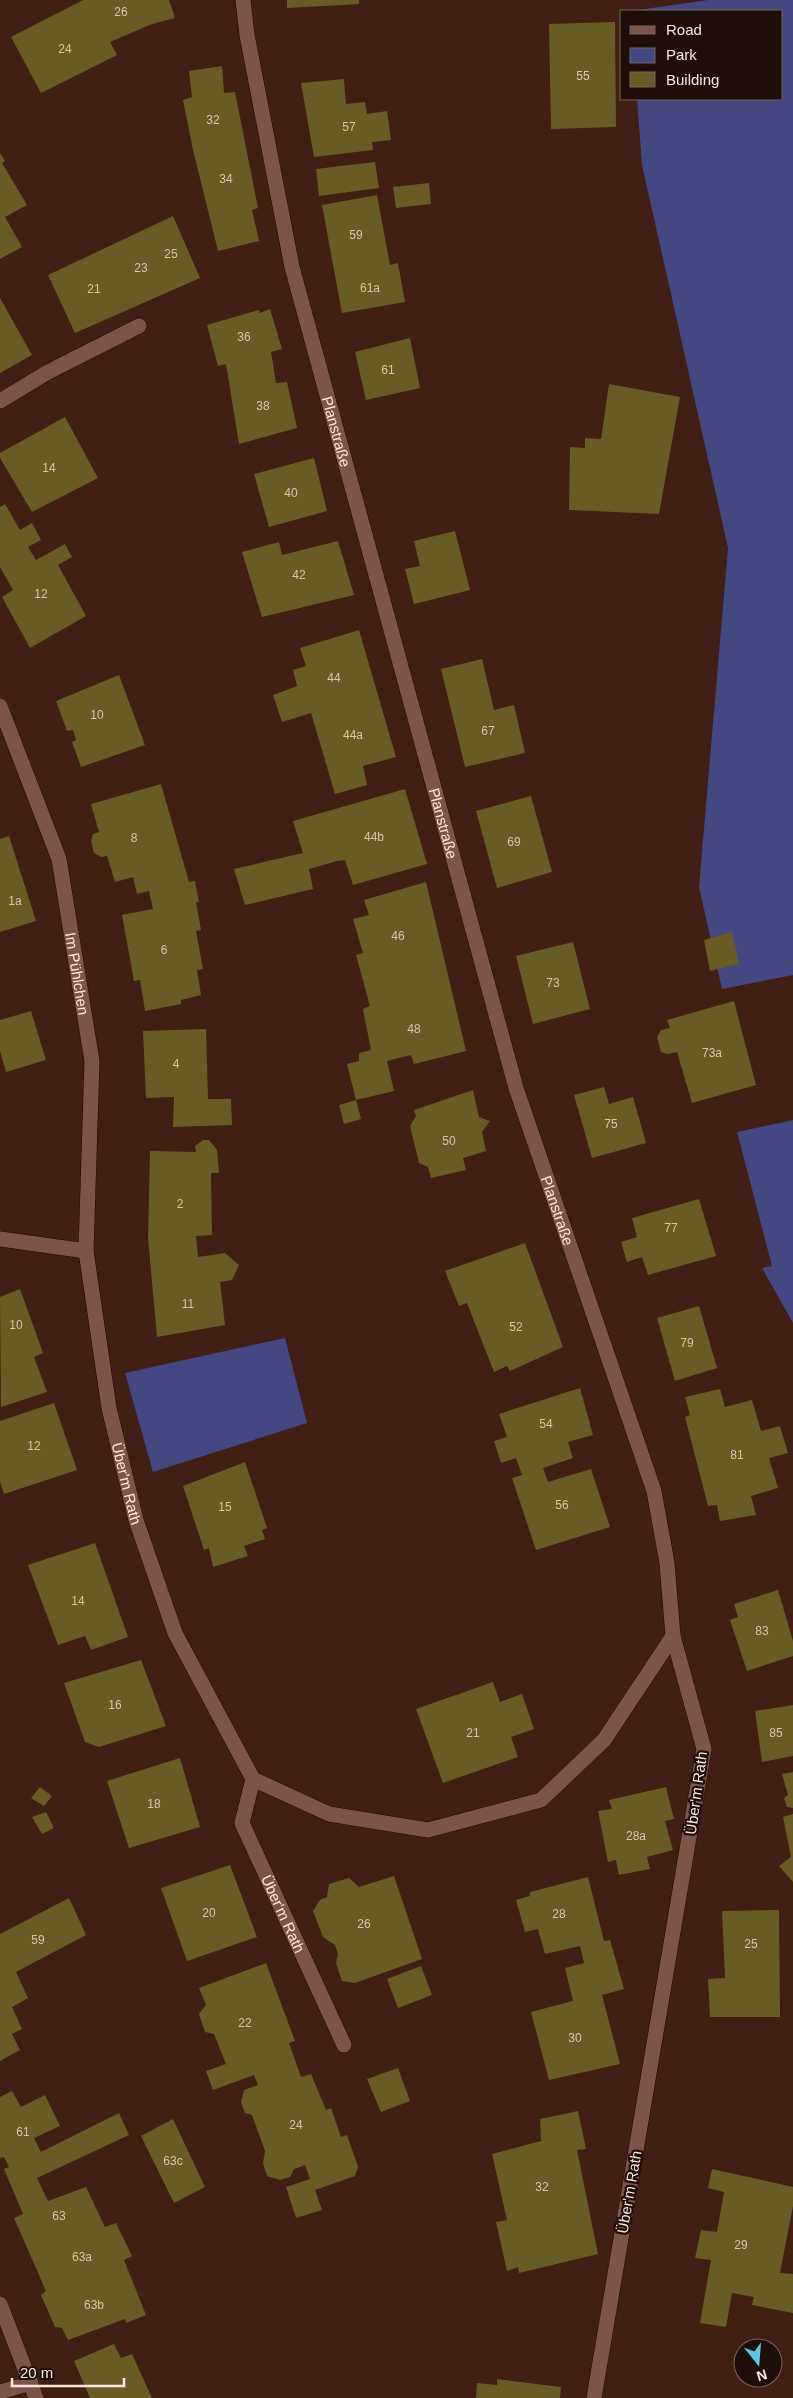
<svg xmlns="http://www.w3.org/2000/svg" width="793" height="2398" viewBox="0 0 793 2398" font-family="Arial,sans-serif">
	<rect width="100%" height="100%" fill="#411f14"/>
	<path fill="#434782" d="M708 0H793V975L722 989 699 887 728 548 642 165 637 99H782V11H631Z
		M793 1120V1323L762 1268 772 1266 737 1132Z
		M285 1338 307 1423 153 1472 125 1373Z"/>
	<path fill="#675c24" d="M83 0H169L175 18 152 24 110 42 117 55 41 93 11 37Z
		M287 0H359V4L287 8Z
		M615 22 616 127 551 129 549 24Z
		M222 66 224 93 235 92 258 208 252 210 259 241 218 251 193 150 183 100 192 97 189 71Z
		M344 79 346 104 365 102 367 114 387 111 391 140 372 142 373 150 314 157 301 83Z
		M0 153 5 161 2 163 27 205 5 217 22 247 0 259Z
		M375 162 379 188 319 196 316 169Z
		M429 183 431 204 396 208 393 187Z
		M377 195 390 265 398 263 405 302 342 313 322 205Z
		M173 216 200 278 75 333 48 275Z
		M0 298 32 355 0 373Z
		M270 309 282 349 271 352 276 383 287 382 297 428 239 444 226 364 218 366 207 325 259 310 260 313Z
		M410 338 420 388 366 400 355 352Z
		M609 384 680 397 659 514 569 510 570 447 585 448V438L601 439Z
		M65 417 98 478 32 512 0 458V453Z
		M314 458 327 511 269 527 254 474Z
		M5 504 20 530 32 523 41 540 28 547 36 560 65 544 72 557 58 565 86 616 30 648 2 597 13 590 0 567V507Z
		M455 531 470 590 414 604 405 569 420 566 414 541Z
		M338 541 354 595 262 617 242 552 279 542 282 555Z
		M359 630 396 757 363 766 367 785 335 794 311 713 282 722 273 695 297 686 293 670 306 666 300 648Z
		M482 659 494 710 514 705 525 753 465 767 441 669Z
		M119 675 145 745 81 767 72 742 76 740 73 730 67 731 56 701Z
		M161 784 189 882 195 881 199 902H196L201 930 196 931 203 969 197 970 201 995 181 1000V1004L145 1011 140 980 134 981 122 915 153 909 149 891 137 894 133 877 115 882 107 856 101 857 94 853 91 841 93 834 99 832 91 804Z
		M405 789 427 864 353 885 345 860 337 861 309 869 313 889 245 905 234 869 303 853 293 821Z
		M531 796 552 872 497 888 476 811Z
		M9 836 36 921 0 932V839Z
		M426 882 466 1051 414 1064 411 1055 387 1061 394 1091 356 1100 347 1064 359 1061V1053L371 1050 363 1009 370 1006 356 955 363 953 353 919 369 915 364 900Z
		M732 932 739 964 710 971 704 940Z
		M573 942 590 1009 533 1024 516 956Z
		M734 1001 756 1085 692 1103 677 1052 667 1054 661 1052 657 1037 661 1030 670 1028 667 1020Z
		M31 1011 46 1060 6 1072 0 1051V1020Z
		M206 1029 208 1099H231L232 1125 173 1127 174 1097 146 1098 143 1031Z
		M604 1087 609 1104 633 1097 646 1143 592 1158 574 1095Z
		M473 1090 479 1117 490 1121 482 1132 486 1151 463 1158 466 1170 431 1178 428 1167 419 1163 410 1126 416 1116 414 1110Z
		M356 1100 361 1119 344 1124 339 1105Z
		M203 1140H209L217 1150 219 1173H211L212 1235 196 1236 198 1257 225 1253 239 1265 232 1280 220 1282 225 1325 157 1337 148 1238 150 1151 196 1152 195 1146Z
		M699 1199 716 1256 648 1275 642 1257 627 1262 621 1242 637 1237 632 1218Z
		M525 1243 563 1347 510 1371 507 1366 494 1372 467 1303 459 1306 445 1271Z
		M20 1289 43 1353 34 1357 47 1392 1 1407 0 1297Z
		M699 1306 717 1368 675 1381 657 1318Z
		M580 1388 593 1435 568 1442 573 1458 543 1468 548 1482 591 1469 610 1527 536 1550 512 1478 522 1475 516 1458 501 1463 494 1441 507 1437 499 1414Z
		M720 1389 725 1407 752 1400 761 1431 780 1426 788 1453 769 1458 778 1488 751 1496 756 1515 720 1521 717 1505 708 1506 685 1417 690 1415 685 1397Z
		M54 1403 77 1470 4 1494 0 1481V1421Z
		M245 1462 267 1528 262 1530 265 1539 244 1546 248 1556 213 1567 209 1548 204 1550 183 1486Z
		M95 1543 128 1637 91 1650 85 1636 58 1645 28 1565Z
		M778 1590 793 1641V1656L747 1671 730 1620 738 1617 734 1604Z
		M141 1660 166 1726 99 1747 85 1742 64 1683Z
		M493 1682 500 1702 522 1694 534 1729 511 1737 518 1757 443 1783 416 1709Z
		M793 1705V1756L762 1762 755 1711Z
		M180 1758 200 1827 129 1848 107 1781Z
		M793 1772V1808L787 1807 784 1798 788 1795 782 1774Z
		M40 1787 52 1796 44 1806 31 1798Z
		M666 1787 674 1819 665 1821 673 1850 647 1857 650 1869 619 1875 616 1860 608 1862 598 1811 612 1809 609 1800Z
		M46 1812 54 1828 42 1834 32 1817Z
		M793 1814V1882L779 1866 791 1857 783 1817Z
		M230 1865 257 1937 187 1961 161 1888Z
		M394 1876 422 1959 355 1983 342 1981 336 1963 338 1954 335 1945 323 1937 313 1911 320 1900 327 1897 329 1884 349 1878 359 1887Z
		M588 1877 604 1941 610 1940 624 1989 602 1995 620 2064 549 2080 531 2012 573 2001 565 1968 584 1963 580 1946 545 1954 538 1929 525 1932 516 1900 530 1896V1892Z
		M69 1898 86 1935 16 1972 28 1998 12 2007 22 2029 12 2034 20 2050 0 2061V1934Z
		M779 1910 780 2017H710L708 1979 725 1978 722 1911Z
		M266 1963 295 2041 289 2043 301 2077 311 2074 326 2110 331 2108 341 2137 347 2135 358 2167 355 2176 315 2190 322 2210 296 2218 286 2187 310 2179 305 2165 294 2169 290 2177 280 2180 267 2176 263 2163 265 2151 252 2115 245 2113 241 2102 244 2090 258 2085 254 2075 213 2090 206 2071 226 2064 214 2034 205 2032 199 2014 206 2005 199 1988Z
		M421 1966 432 1995 398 2008 387 1979Z
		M398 2068 410 2101 381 2112 367 2079Z
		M12 2091 21 2107 45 2095 60 2126 34 2138 41 2152 119 2113 129 2135 37 2178 48 2201 86 2187 105 2227 116 2223 132 2256 124 2260 146 2315 126 2323 125 2319 68 2340 62 2328 55 2327 41 2295 46 2291 14 2218 23 2214 4 2169 9 2167 4 2157 0 2158V2097Z
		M578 2111 586 2149 577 2150 598 2254 519 2273 518 2267 507 2271 496 2222 507 2220 492 2154 541 2141 540 2119Z
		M173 2119 205 2187 174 2203 141 2136Z
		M712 2169 793 2187V2206L780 2273 793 2274V2313L752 2305 754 2297 732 2293 726 2327 700 2323 711 2260 695 2258 701 2230 717 2232 724 2192 708 2188Z
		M114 2344 121 2358 132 2354 152 2398H90L74 2361Z
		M497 2379 561 2387 560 2398H476L477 2383 497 2385Z"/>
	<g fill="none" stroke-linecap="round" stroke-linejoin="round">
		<defs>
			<path id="lane" d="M0 401 48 372 139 326
				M0 2392 31 2383"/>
			<g id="street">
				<path id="s1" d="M243 0 247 35 292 267 516 1088 654 1491 667 1563 673 1636 704 1749 594 2398"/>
				<path id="s2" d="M0 706 59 859 92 1061 86 1251 109 1408 136 1520 175 1633 253 1779 329 1814 428 1830 541 1800 604 1740 673 1636"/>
				<path d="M0 1239 86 1251"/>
				<path id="s3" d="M253 1779 242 1823 344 2045"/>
				<path d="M0 2304 36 2398"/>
			</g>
		</defs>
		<use href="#lane" stroke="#260701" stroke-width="16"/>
		<use href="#street" stroke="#260701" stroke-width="16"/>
		<use href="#lane" stroke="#7c5548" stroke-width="15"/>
		<use href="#street" stroke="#7c5548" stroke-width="15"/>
	</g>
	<g text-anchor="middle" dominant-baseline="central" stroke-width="4.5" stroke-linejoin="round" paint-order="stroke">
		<g font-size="12" fill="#d8c4b0">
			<text x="121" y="12">26</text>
			<text x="65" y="49">24</text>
			<text x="583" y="76">55</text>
			<text x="213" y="120">32</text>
			<text x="349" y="127">57</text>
			<text x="226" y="179">34</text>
			<text x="356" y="235">59</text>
			<text x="171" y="254">25</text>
			<text x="141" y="268">23</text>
			<text x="370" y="288">61a</text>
			<text x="94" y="289">21</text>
			<text x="244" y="337">36</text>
			<text x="388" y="370">61</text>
			<text x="263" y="406">38</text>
			<text x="49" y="468">14</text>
			<text x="291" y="493">40</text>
			<text x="299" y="575">42</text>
			<text x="41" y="594">12</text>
			<text x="334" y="678">44</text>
			<text x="97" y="715">10</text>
			<text x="488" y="731">67</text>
			<text x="353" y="735">44a</text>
			<text x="374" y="837">44b</text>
			<text x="134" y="838">8</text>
			<text x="514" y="842">69</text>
			<text x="15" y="901">1a</text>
			<text x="398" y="936">46</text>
			<text x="164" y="950">6</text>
			<text x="553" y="983">73</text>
			<text x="414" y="1029">48</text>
			<text x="712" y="1053">73a</text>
			<text x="176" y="1064">4</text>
			<text x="611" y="1124">75</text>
			<text x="449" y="1141">50</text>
			<text x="180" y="1204">2</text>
			<text x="671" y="1228">77</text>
			<text x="188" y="1304">11</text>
			<text x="16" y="1325">10</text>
			<text x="516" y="1327">52</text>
			<text x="687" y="1343">79</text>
			<text x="546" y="1424">54</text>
			<text x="34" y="1446">12</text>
			<text x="737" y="1455">81</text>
			<text x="562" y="1505">56</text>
			<text x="225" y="1507">15</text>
			<text x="78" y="1601">14</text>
			<text x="762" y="1631">83</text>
			<text x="115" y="1705">16</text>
			<text x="473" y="1733">21</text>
			<text x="776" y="1733">85</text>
			<text x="154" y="1804">18</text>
			<text x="636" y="1836">28a</text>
			<text x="209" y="1913">20</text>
			<text x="559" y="1914">28</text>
			<text x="364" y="1924">26</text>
			<text x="38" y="1940">59</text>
			<text x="751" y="1944">25</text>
			<text x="245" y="2023">22</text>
			<text x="575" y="2038">30</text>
			<text x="296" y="2125">24</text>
			<text x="23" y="2132">61</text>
			<text x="173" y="2161">63c</text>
			<text x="542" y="2187">32</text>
			<text x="59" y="2216">63</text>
			<text x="741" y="2245">29</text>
			<text x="82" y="2257">63a</text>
			<text x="94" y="2305">63b</text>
		</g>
		<g font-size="15" fill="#fee6de" stroke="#1d0e09">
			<text stroke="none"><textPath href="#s1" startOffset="442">Planstraße</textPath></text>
			<text stroke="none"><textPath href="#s1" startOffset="848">Planstraße</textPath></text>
			<text stroke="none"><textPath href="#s2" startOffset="280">Im Pühlchen</textPath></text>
			<text stroke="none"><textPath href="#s1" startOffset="1252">Planstraße</textPath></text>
			<text stroke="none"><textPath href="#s2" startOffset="795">Über'm Rath</textPath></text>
			<text transform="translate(696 1793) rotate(-82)">Über'm Rath</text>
			<text stroke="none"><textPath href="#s3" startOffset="145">Über'm Rath</textPath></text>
			<text transform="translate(629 2192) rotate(-80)">Über'm Rath</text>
		</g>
	</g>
	<rect x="620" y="10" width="162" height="90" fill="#1d0e09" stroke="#77645e"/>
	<rect x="630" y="26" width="25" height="8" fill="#7c5548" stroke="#77645e"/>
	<text x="666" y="35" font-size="15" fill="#fee6de">Road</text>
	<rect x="630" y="48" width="25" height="15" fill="#434782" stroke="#77645e"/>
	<text x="666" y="60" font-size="15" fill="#fee6de">Park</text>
	<rect x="630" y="72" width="25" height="15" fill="#675c24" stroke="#77645e"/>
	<text x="666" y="85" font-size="15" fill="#fee6de">Building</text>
	<g transform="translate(758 2363) rotate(163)"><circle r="24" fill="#1d0e09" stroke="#77645e"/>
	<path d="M0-4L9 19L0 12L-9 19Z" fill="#5ac8e6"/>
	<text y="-8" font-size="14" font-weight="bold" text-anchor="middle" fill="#fee6de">N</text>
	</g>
	<path d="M12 2378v8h112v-8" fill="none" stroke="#fee6de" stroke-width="2.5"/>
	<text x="20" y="2378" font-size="15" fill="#fee6de" stroke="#1d0e09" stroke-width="4" paint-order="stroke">20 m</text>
</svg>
